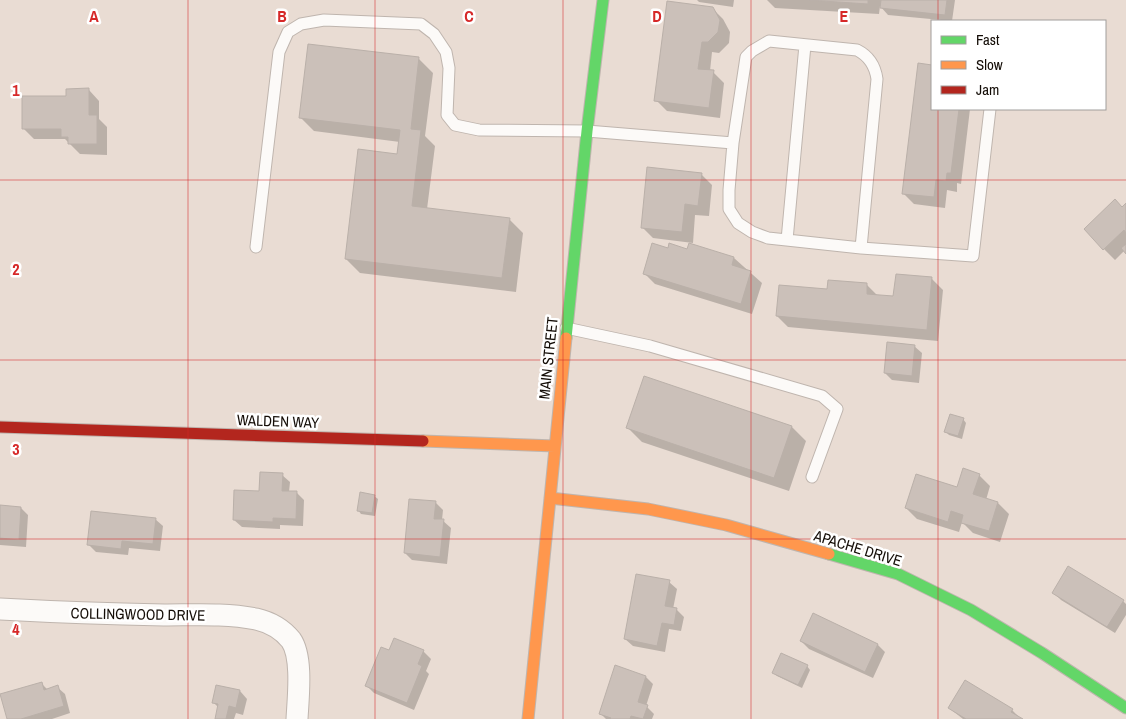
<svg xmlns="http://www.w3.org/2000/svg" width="1126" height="719" viewBox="0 0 1126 719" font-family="'Archivo Narrow',sans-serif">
	<rect width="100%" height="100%" fill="#e9dcd3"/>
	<path fill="#0003" d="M697 0H734L733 7 699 2Z
		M767 0H955L952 21 888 15 880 6 879 14 775 8Z
		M712 8 723 19 730 32 729 43 719 53 712 52 710 71 713 72 724 83 720 118 667 111 656 100Z
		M419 59 433 73 425 136 435 146 427 209 509 219 523 233 516 292 360 273 346 259 398 155 400 142 314 131 300 117Z
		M919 64 932 66V109H970L961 184 957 183V192L947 190 945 208 914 204 903 193Z
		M89 90 99 101V119L107 127V155L80 154 65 139H34L23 128Z
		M701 174 712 185 709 216 695 215 693 243 653 238 642 227Z
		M1126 205V252L1125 250 1115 260 1104 249 1122 209Z
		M669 249 688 250 734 258 762 283 752 314 655 284 644 273Z
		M932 279 943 290 938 341 788 327 777 316 828 291 867 285 878 296 894 297Z
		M914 346 922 353 919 383 892 380 885 373Z
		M645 378 792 427 806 441 789 491 642 442 628 428Z
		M963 419 966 423 962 439 949 435 946 432Z
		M282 475 290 482 289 492 297 493 304 500 303 526 280 525V529L242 527 234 520 260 492Z
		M979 475 990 486 986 500 998 503 1009 514 1000 542 973 533 962 522 959 532 917 519 906 508 958 489Z
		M374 496 378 499 375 516 361 514 358 510Z
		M435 502 443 510 442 520 451 528 447 564 412 560 405 553Z
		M0 506 21 508 28 515 26 547 0 545Z
		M155 519 163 526 160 551 129 548 128 555 96 552 89 545Z
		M669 582 677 589 673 609 677 610 684 617 681 631 669 629 665 652 633 646 625 639Z
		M1053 592 1123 601 1126 604V615L1115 633 1061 600Z
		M813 615 878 645 885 652 873 678 809 649 801 641Z
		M423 651 431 659 426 671 429 674 414 710 374 693 367 686Z
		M807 666 810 670 802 688 777 676 774 673Z
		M646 677 653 684 646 706 654 714 652 719H606L600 713Z
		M42 684 48 690 57 687 65 694 70 713 52 719H9Z
		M240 691 247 699 243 715 236 713 234 719H216L219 708 214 703Z
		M949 708 1012 710 1021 719H963Z"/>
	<path fill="#cbc0b9" stroke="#bab0a9" d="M808 0H868V4Z
		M881 0H947L945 15 880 8Z
		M667 1 713 7 720 20 718 32 708 42H702L698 69 714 70 709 108 654 101Z
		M308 44 419 57 411 129 421 130 412 206 510 218 502 278 345 259 358 149 397 154 400 130 299 118Z
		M918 63 932 65V109H959L951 173H947L946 181 936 180 934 197 902 194Z
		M89 88V115H97V144H68V137H61V129H22V96H66V89Z
		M647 167 702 173 698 206 685 204 682 232 641 228Z
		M1115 199 1122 207 1126 203V233L1124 230 1103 250 1084 229Z
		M652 243 668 248 669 243 687 249 689 243 734 257 732 265 751 271 741 304 643 274Z
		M1126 244V254L1121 248Z
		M896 274 932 277 927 330 776 316 779 285 827 289 828 280 867 283V294L893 296Z
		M887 342 915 345 912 376 884 373Z
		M644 376 792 426 774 478 626 428Z
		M950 414 964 418 958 436 944 432Z
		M963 468 980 474 973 494 998 502 989 531 961 523 963 515 951 511 948 522 905 508 916 474 957 487Z
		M260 472 283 473 282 491H297L296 519 273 518V522L233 520 234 490 259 491Z
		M360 492 375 495 372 513 357 511Z
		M409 499 436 501 434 519H444L440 557 404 553Z
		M0 505 21 507 19 540 0 538Z
		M91 511 156 518 153 544 122 541 121 549 87 545Z
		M1068 566 1124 600 1107 627 1052 593Z
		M636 574 670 580 665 606 677 608 674 625 662 623 657 646 624 639Z
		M813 613 878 644 865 672 800 641Z
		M394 638 424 650 418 664 422 666 407 703 365 686 381 647 389 650Z
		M781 653 808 665 798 685 772 673Z
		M615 665 646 676 638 702 648 705 643 719 631 716 630 719H610L611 718 599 714Z
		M965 680 1013 709 1011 712 1023 719H966L948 708Z
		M42 682 44 690 58 685 64 706 21 719H7L0 694Z
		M216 685 240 690 236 708 229 706 226 719H215L218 704 212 703Z"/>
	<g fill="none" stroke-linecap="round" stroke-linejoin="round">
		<defs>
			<path id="lane" d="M787 240 805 45
				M256 247 279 52 288 32 301 24 324 20 421 24 434 34 446 52 449 68 447 115 455 125 479 130 587 131 733 143
				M861 248 877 79C875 65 869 56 857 50L769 41 752 51 746 57 733 143 729 190V209L738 223 752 232 768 238 861 248 973 256 990 109
				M566 328 650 346 822 396 837 409 812 477"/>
			<path id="street" d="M0 609C55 612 109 614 164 615 194 615 226 613 256 619 269 622 282 629 291 640 303 657 298 699 297 719"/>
			<path id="fast" d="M566 338 587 131 603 0
				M829 554 898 574 971 610 1042 653 1126 708"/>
			<path id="slow" d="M423 441 555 446
				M550 498 648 509 726 525 829 554
				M528 719 566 338"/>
			<path id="jam" d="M0 427 423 441"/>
		</defs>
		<use href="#lane" stroke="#bfb5ae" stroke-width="13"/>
		<use href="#street" stroke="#bfb5ae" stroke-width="23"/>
		<use href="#fast" stroke="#bfb5ae" stroke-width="13"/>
		<use href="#slow" stroke="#bfb5ae" stroke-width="13"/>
		<use href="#jam" stroke="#bfb5ae" stroke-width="13"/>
		<use href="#lane" stroke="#fcfaf8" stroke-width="11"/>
		<use href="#street" stroke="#fcfaf8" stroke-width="21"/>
		<use href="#fast" stroke="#63d668" stroke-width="11"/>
		<use href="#slow" stroke="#ff974d" stroke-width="11"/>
		<use href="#jam" stroke="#b3261e" stroke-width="11"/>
	</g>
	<path fill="none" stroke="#d62828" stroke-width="1" stroke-opacity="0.55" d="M188 0V719M375 0V719M563 0V719M751 0V719M938 0V21M938 109V719M0 180H1126M0 360H1126M0 539H1126"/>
	<g text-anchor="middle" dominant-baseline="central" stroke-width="5" stroke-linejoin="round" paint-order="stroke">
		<g font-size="15" fill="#140d07" stroke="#fff">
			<text transform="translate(548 358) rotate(-84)">MAIN STREET</text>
			<text transform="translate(278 421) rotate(2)">WALDEN WAY</text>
			<text transform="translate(858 548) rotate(17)">APACHE DRIVE</text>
			<text transform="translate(138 614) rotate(1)">COLLINGWOOD DRIVE</text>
		</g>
	</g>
	<g font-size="16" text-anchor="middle" font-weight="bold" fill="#d62828" stroke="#fff" stroke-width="5" stroke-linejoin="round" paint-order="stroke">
		<text x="94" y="22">A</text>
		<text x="282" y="22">B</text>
		<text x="469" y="22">C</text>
		<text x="657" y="22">D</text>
		<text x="844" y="22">E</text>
		<text x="16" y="96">1</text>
		<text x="16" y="275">2</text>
		<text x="16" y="455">3</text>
		<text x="16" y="635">4</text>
	</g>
	<rect x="931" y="20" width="175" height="90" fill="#ffffff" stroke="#a19e9c"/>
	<rect x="941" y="36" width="25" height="8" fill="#63d668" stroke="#a19e9c"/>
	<text x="976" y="45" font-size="15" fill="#140d07">Fast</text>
	<rect x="941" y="61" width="25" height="8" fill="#ff974d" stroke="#a19e9c"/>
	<text x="976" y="70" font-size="15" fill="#140d07">Slow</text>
	<rect x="941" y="86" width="25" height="8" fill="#b3261e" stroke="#a19e9c"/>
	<text x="976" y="95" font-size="15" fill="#140d07">Jam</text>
</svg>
